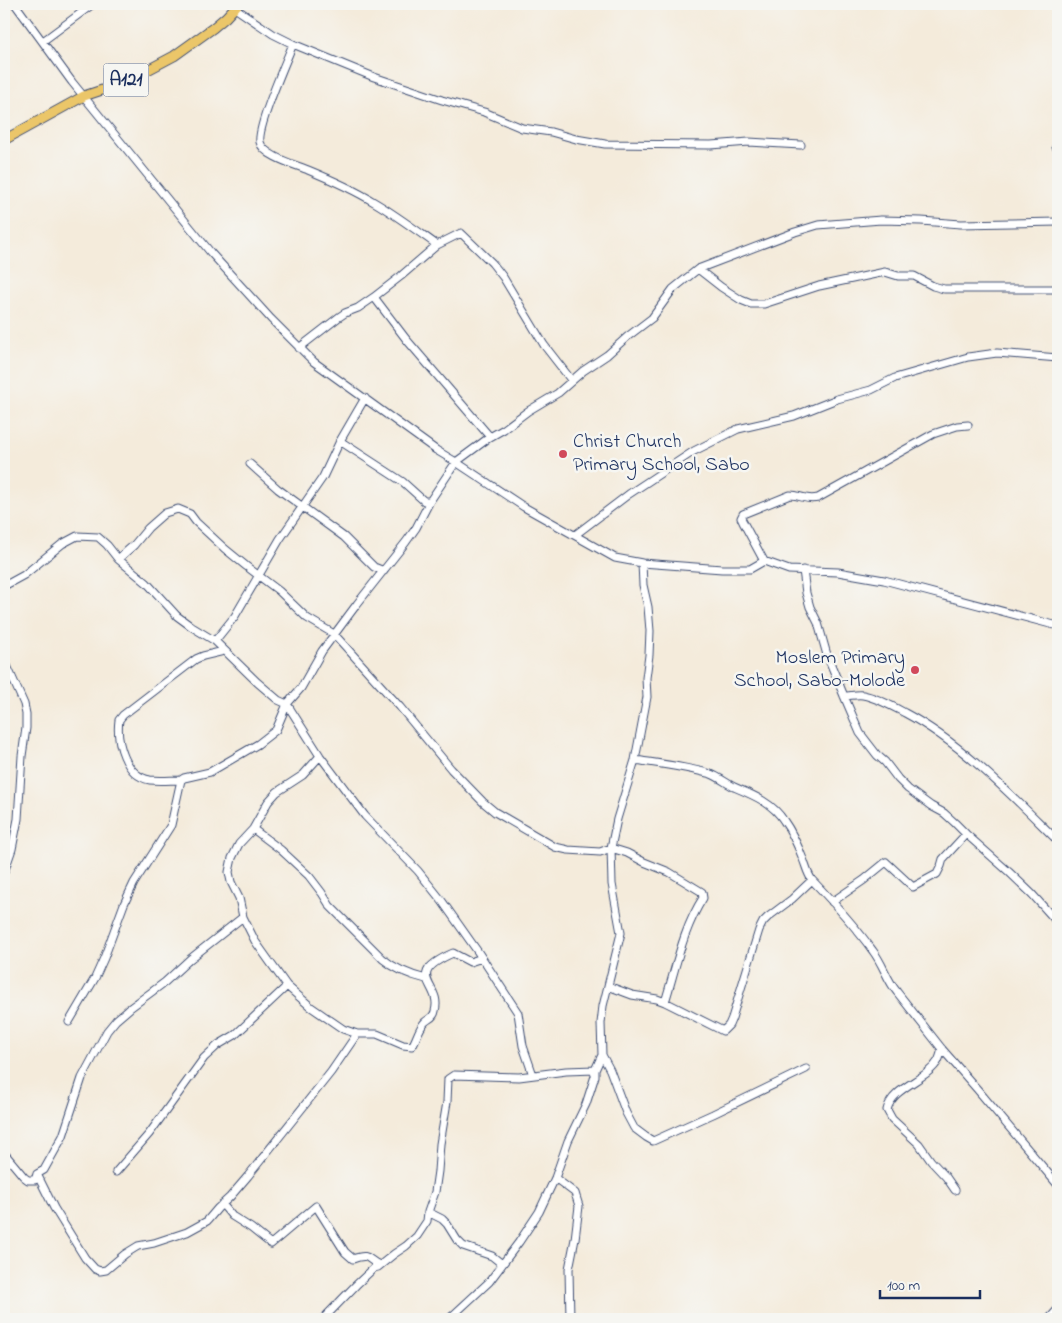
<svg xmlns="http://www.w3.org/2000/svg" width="1062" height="1323" viewBox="0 0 1062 1323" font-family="'Indie Flower',sans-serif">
	<rect width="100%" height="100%" fill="#f6f6f2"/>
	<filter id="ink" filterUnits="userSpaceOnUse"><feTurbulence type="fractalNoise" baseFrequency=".02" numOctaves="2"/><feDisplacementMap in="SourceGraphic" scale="10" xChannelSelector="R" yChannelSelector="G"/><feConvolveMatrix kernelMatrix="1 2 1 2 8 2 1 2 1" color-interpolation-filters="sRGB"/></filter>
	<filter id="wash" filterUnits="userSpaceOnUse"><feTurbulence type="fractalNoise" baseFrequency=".0096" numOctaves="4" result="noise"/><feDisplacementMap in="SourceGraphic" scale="20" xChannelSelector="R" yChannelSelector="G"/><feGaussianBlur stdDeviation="1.12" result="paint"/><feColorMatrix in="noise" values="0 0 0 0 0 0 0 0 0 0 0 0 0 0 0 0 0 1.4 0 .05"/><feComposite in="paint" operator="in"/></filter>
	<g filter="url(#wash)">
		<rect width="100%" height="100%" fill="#f4ebdb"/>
	</g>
	<g filter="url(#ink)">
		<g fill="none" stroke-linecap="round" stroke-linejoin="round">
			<defs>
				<path id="minor" d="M15 4 72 82 211 253 271 319 314 362 436 450 456 462 524 507 615 558 642 563 722 569H750L764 561 789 570 838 572 884 580 1058 626
					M235 8 273 34 293 44 374 77 442 100 484 112 522 128 551 132 576 139 605 144 711 145 749 142 801 145
					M43 41 93 4
					M293 44C286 61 257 127 260 142 263 156 296 165 308 170 330 179 353 189 374 202 396 215 416 230 437 245
					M1056 147 1058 148
					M698 269 721 287 741 300 751 304H764L819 286 885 272 898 276H914L933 286 944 289H1058
					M374 297 406 339 490 437
					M299 348 339 317 345 313 358 308 374 297 401 276 437 245 461 233 492 263 503 277 544 345 572 381
					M340 441 403 482 424 501H430
					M250 464 278 489 344 537 374 567 384 571
					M575 535 629 494 694 451 738 429 794 416 837 399 871 390 895 378 968 357 997 353 1058 358
					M118 559 134 545 148 528 165 513 178 509 190 514 196 522 224 548 246 566 279 591 307 618 334 634 400 707 451 769 483 802 495 812 555 847 568 850 600 852 611 848 627 853 644 862 669 872 702 892 703 898C683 929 676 967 665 1002
					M764 561 743 522 741 518 743 514 790 495C802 495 805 501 818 498L933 434 957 426 968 425
					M803 570 806 593 810 607 818 623 827 655 844 696 860 733 877 755 885 762 898 779 908 789 931 806 944 813 955 823 966 834 1009 872 1032 894 1058 923
					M4 586 24 575 62 544 77 536 98 537 107 545 118 559 147 583 177 616 192 627 215 641 257 682 278 700 287 704 320 756 365 816 418 871 442 901 478 952 518 1013 523 1046 533 1075
					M215 641 235 616 280 539 323 477 340 441 365 398
					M4 659 24 704 26 714V728L22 756 18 819 12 849 4 872
					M844 696C850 696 857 694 863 695 878 698 892 706 905 713 963 744 1012 796 1058 841
					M320 756 303 775 277 792 268 802 253 829 239 844 232 858 229 872 231 882 239 898 243 917 255 941 287 986 311 1007 343 1029 357 1034H377L403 1045 412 1046C417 1039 418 1029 425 1022 429 1018 434 1018 435 1011 443 984 401 976 453 953L470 962 482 958
					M635 760C661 764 686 767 711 774 719 777 726 783 734 787 753 795 773 803 784 821 792 832 798 846 803 859 806 866 807 873 812 880 833 902 855 926 873 951 883 964 887 980 897 992L942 1049 977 1089 1058 1185
					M181 780C171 780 160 781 150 780 125 776 116 741 119 720L123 715 196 659 203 656 224 651
					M253 829 281 850 309 876 322 893 330 906 383 959C396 970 410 975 426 979
					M832 902 864 880 886 862 913 887 937 874 941 866 943 859 966 834
					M608 986 632 995 657 999 665 1002 723 1031 729 1025 732 1018 759 930 763 922 768 917 792 899 812 880
					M69 1022 95 978 104 958 124 904 134 883 171 825 181 780 184 778 210 772 258 744 276 730 287 704 301 688 322 651 357 604 406 542 416 528 430 501 456 462 490 437 504 429 528 411 558 393 583 371 607 355 627 337 652 318 673 289 698 269 795 232 818 225 881 220 921 221 961 224 1058 222
					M942 1049C941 1053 940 1057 938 1061 927 1080 892 1087 887 1110L892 1119 919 1144 931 1161 946 1177 955 1190
					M602 1055 610 1070 626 1113 634 1128 646 1137 653 1141 713 1114 806 1069
					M4 1153 24 1177 28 1180H35L37 1174 44 1170 63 1136 82 1078 107 1031 116 1020 130 1008 165 982 190 959 243 917
					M116 1172 149 1134 204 1058 218 1045 235 1035 287 986
					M37 1174 54 1208 85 1258 95 1269 100 1271 106 1270 125 1254 138 1246 154 1243 187 1232 207 1221 218 1208 230 1197 248 1176 331 1072 357 1034
					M555 1178 575 1193 579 1206 575 1239 569 1269 570 1319
					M222 1204 232 1216 251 1228 271 1244 316 1206 345 1252 353 1259C371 1252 367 1261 380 1265
					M428 1212 442 1219 447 1224 457 1240 463 1246 492 1256 502 1264
					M323 1319 356 1285 374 1268 378 1267 394 1254 406 1246 417 1236 427 1221 428 1212 435 1192 438 1171 440 1144 447 1102 448 1079 454 1075 519 1077 566 1071 595 1070
					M449 1319 489 1282 519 1242 539 1212 555 1178 568 1141 586 1104 595 1076V1070L602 1055 601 1023 603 1006 621 933 612 884 611 848 617 819 635 760 647 697 646 678 649 655 650 631 648 607 643 585 642 563
					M1049 1319 1058 1309"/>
				<path id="major" d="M4 140 84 96 117 85 142 73 174 56 213 28 226 17 238 4"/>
			</defs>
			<use href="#minor" stroke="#3c4b71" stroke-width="9"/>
			<use href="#major" stroke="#3c4b71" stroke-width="11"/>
			<use href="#minor" stroke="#fff" stroke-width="7"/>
			<use href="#major" stroke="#ebc669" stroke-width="9"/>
		</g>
	</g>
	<g fill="#d1495b" stroke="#f6f6f2" stroke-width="2">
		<circle cx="563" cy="454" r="5"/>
		<circle cx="915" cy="670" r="5"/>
	</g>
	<g text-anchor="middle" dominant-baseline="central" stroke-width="5" stroke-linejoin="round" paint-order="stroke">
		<rect fill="#f6f6f2" stroke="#5d6b8a" stroke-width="1" x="103.5" y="63.5" width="45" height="33" rx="4"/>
		<g font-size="19" font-weight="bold" fill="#1b2f5e">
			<text x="126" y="80">A121</text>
		</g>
		<g font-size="20" fill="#1b2f5e" stroke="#f6f6f2" text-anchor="start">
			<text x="573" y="442">Christ Church<tspan x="573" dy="23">Primary School, Sabo</tspan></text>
			<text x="905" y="658" text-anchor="end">Moslem Primary<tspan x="905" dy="23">School, Sabo-Molode</tspan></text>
		</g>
	</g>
	<rect width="1062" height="1323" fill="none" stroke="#f6f6f2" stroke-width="20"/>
	<path d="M880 1290v8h100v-8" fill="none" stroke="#1b2f5e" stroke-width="2.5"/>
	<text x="887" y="1290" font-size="15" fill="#1b2f5e" stroke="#f6f6f2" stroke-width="4" paint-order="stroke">100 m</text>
</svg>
